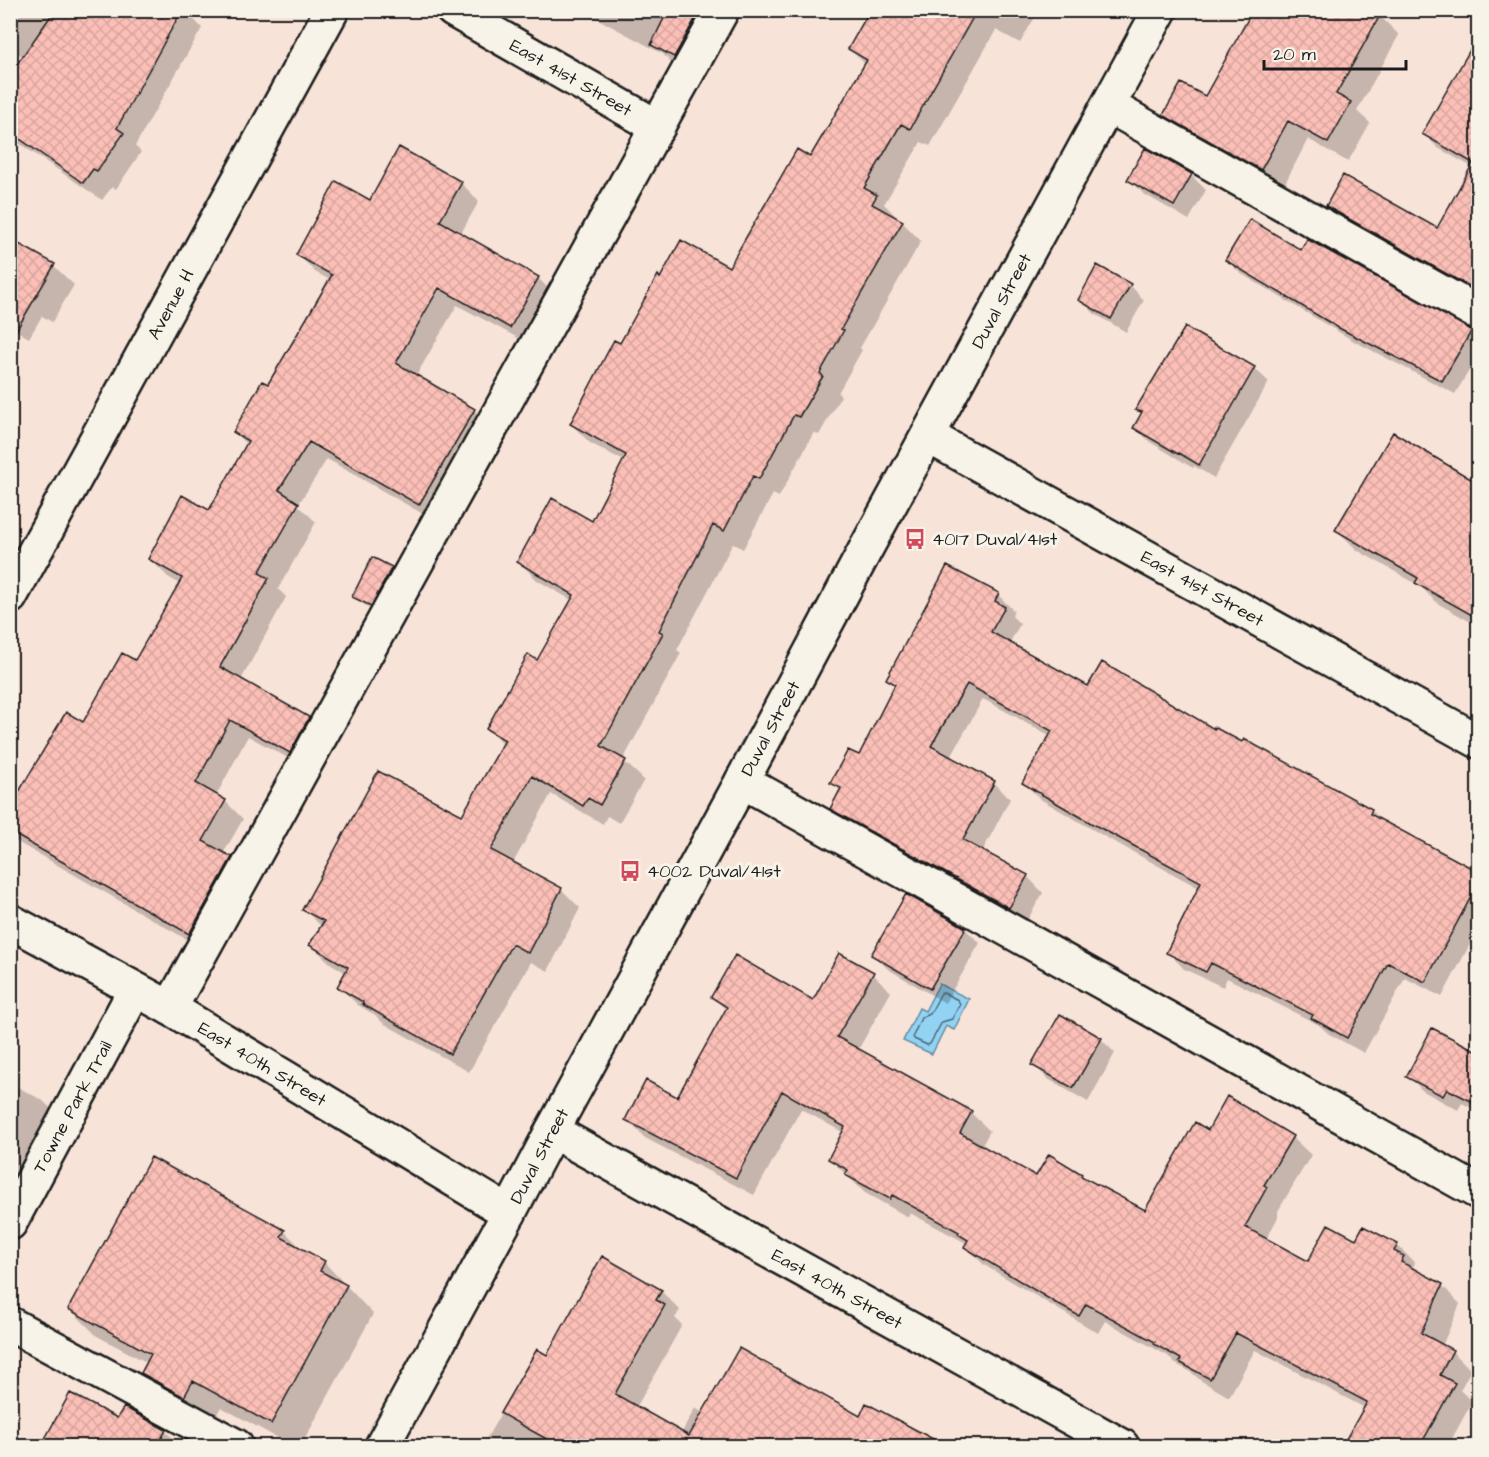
<svg xmlns="http://www.w3.org/2000/svg" width="1489" height="1457" viewBox="0 0 1489 1457" font-family="'Architects Daughter',sans-serif">
	<defs>
		<pattern id="building-cross-hatch" width="8" height="8" patternUnits="userSpaceOnUse" patternTransform="scale(1.5)"><rect width="8" height="8" fill="#fbbfb7"/><path d="M0 0l8 8M0 8l8-8" fill="none" stroke="#d7a49d"/></pattern>
	</defs>
	<rect width="100%" height="100%" fill="#f8e3d9"/>
	<filter id="ink" filterUnits="userSpaceOnUse"><feTurbulence type="fractalNoise" baseFrequency=".0167" numOctaves="2"/><feDisplacementMap in="SourceGraphic" scale="12" xChannelSelector="R" yChannelSelector="G"/><feConvolveMatrix kernelMatrix="1 2 1 2 8 2 1 2 1" color-interpolation-filters="sRGB"/></filter>
	<g filter="url(#ink)">
		<path fill="#92d3f4" stroke="#638a9e" stroke-width="1.5" d="M939 984 969 999 954 1030 946 1026 932 1054 903 1041 919 1008 925 1011Z"/>
		<path fill="#0003" d="M10 10H185L202 28 135 146 141 152 116 189 112 187 102 200 10 137V77L24 57 10 49Z
			M581 10H720L674 66 663 54Z
			M872 10H1039L1020 43 996 30 930 146 921 142 884 204 895 215 894 218 902 222 921 241 860 348 862 350 838 393 841 396 819 435 814 432 779 497 773 494 743 549 733 543 677 650 681 653 623 760 644 780 619 823 607 816 603 824 551 794 513 863 561 889 580 908 548 971 531 962 469 1072 383 1023 375 1015 358 1005 339 987 346 973 330 963 311 945 322 927 304 909 463 817 504 745 488 729 538 662 573 601 537 580 518 561 592 523 624 461 590 443 571 424 661 280 730 269 811 159 866 65 850 49Z
			M1254 10H1385L1381 17 1399 35 1357 111 1370 123 1348 162 1308 139 1282 189 1185 135 1165 115 1206 98Z
			M1478 48V297L1342 220 1328 206 1437 230 1472 167 1438 148 1424 134Z
			M1191 175 1206 190 1189 220 1144 194 1129 180Z
			M461 183 479 201 460 235 538 278 556 296 529 344 457 305 416 376 474 410 492 428 437 522 327 459 298 505 316 522 278 589 286 597 241 680 309 718 326 736 308 769 248 736 216 796 225 801 243 819 223 854 231 859 249 876 207 951 12 839 10 837V792L13 787 21 792 83 725 136 662 180 584 168 577 150 559 210 512 247 445 234 432 269 386 330 280 315 272 298 254 370 202Z
			M1301 252 1469 331 1478 340V350L1474 358 1476 359 1455 394 1352 340 1240 273 1227 260Z
			M54 266 74 285 52 322 42 316 29 338 10 327Z
			M1130 285 1144 300 1126 332 1095 314 1080 300Z
			M1254 368 1269 382 1214 478 1194 466 1193 468 1150 442 1135 427 1142 415 1137 410Z
			M1478 468V626L1437 603 1420 586 1357 550 1337 530 1471 481Z
			M373 559 392 568 399 575 378 612 361 603 354 596Z
			M998 595 1014 611 1012 616 1020 624 1009 644 1088 688 1214 731 1371 810 1384 823 1478 873V929L1442 997 1405 978 1364 1053 1329 1034 1319 1025 1227 978 1223 987 1184 969 1168 952 1199 888 1109 839 1040 799 1024 783 1051 736 983 699 950 758 994 783 1010 799 982 852 1027 876 1043 893 1025 924 848 825 832 809 841 791 832 783 860 757 896 687 887 679Z
			M965 929 980 943 945 1003 888 969 873 955Z
			M873 974 891 992 858 1050 971 1113 990 1131 981 1147 1037 1178 1049 1156 1081 1175 1086 1180 1145 1212 1209 1132 1292 1137 1311 1155 1278 1211V1217L1266 1240 1309 1263 1357 1241 1397 1245 1415 1263 1413 1267 1419 1274 1442 1285 1460 1304 1442 1346 1452 1351 1471 1370 1460 1390 1472 1402 1448 1446H1344L1365 1408 1255 1350 1229 1397 1200 1380 1191 1372 1174 1363 1168 1356 1105 1321 1098 1333 984 1265 966 1247 968 1244 910 1213 908 1217 865 1193 830 1159 844 1133 801 1109 754 1195 645 1138 627 1120 677 1099 727 1011 713 997 814 1002Z
			M1101 1039 1115 1053 1088 1102 1048 1079 1033 1064Z
			M1478 1048V1111L1462 1103 1458 1110 1423 1091 1408 1076 1476 1053Z
			M10 1083 42 1100 70 1127 10 1231Z
			M152 1159 284 1231 305 1252 324 1262 373 1314 301 1446H292L221 1407 212 1423 170 1401 143 1373 148 1363 97 1336 70 1309Z
			M661 1291 680 1310 675 1318 682 1325 636 1408 681 1434 695 1408 704 1413 861 1418 918 1441 915 1446H482L537 1351 548 1358Z
			M71 1395 118 1420 165 1431 181 1446H43Z"/>
		<g fill="none" stroke-linecap="round" stroke-linejoin="round">
			<path stroke="#4b6572" stroke-width="1.5" d="M941 993H944L958 1000 960 1004 952 1019 942 1022 930 1044 927 1045 914 1039 913 1036 921 1018 930 1014Z"/>
		</g>
		<path fill="url(#building-cross-hatch)" stroke="#1c1c1c" stroke-width="1.5" d="M55 10H182L117 128 124 133 97 171 93 169 83 183 10 132V74Z
			M668 10H700L674 57 651 45Z
			M870 10H977L910 129 901 124 864 188 877 195 872 204 903 221 841 329 844 330 820 373 823 376 799 417 794 415 759 479 753 476 724 531 713 525 659 631 663 633 601 746 626 760 600 805 588 798 583 806 532 776 491 850 562 888 528 953 512 944 450 1054 362 1004 363 1002 337 987 348 967 309 945 324 921 302 910 378 771 462 815 505 740 486 729 528 654 537 660 574 595 517 562 552 498 592 521 626 455 570 424 614 340 620 343 658 275 660 278 681 240 729 267 797 149 810 157 867 60 848 49Z
			M1253 10H1383L1336 94 1351 102 1328 143 1288 121 1261 170 1163 115 1181 83 1205 96Z
			M1479 34V292L1326 206 1343 175 1437 228 1473 163 1422 134Z
			M399 147 462 182 440 221 539 277 510 328 439 288 396 363 475 409 419 505 309 442 279 490 299 503 259 573 269 578 220 667 309 717 290 753 230 720 196 783 226 800 203 841 232 857 189 934 10 832V807L66 712 83 722 122 653 135 660 182 578 148 559 182 495 209 510 248 441 233 432 262 381 268 384 332 275 296 255 336 181 370 200Z
			M1145 148 1192 174 1174 206 1127 180Z
			M1250 219 1301 250 1307 239 1472 330 1442 381 1337 327 1225 260Z
			M10 239 55 264 10 341Z
			M1097 265 1131 284 1111 319 1078 300Z
			M1185 327 1255 367 1199 465 1179 453 1178 454 1133 428 1142 412 1135 410Z
			M1393 432 1479 484V619L1415 583 1418 578 1335 530Z
			M372 557 392 567 371 606 352 597Z
			M947 566 999 593 995 601 1005 607 991 632 1088 686 1102 662 1214 729V727L1242 742 1244 739 1372 809 1370 814 1479 872V882L1425 982 1388 963 1347 1038 1311 1018 1313 1015 1211 963 1206 972 1166 953 1201 882 1091 823 1022 783 1052 731 967 684 931 746 995 781 963 840 1028 875 1009 908 830 809 841 788 830 783 848 750 859 755 895 684 886 679Z
			M906 894 966 928 930 989 871 955Z
			M839 953 874 972 837 1037 972 1111 960 1133 1036 1176 1049 1154 1082 1174 1081 1176 1145 1210 1195 1122 1208 1130 1227 1096 1293 1136 1264 1185 1267 1187 1245 1227 1308 1261 1328 1224 1356 1239 1363 1226 1398 1244 1394 1251 1404 1256 1401 1262 1443 1284 1421 1333 1453 1350 1440 1375 1455 1383 1420 1446H1342L1367 1402 1236 1333 1210 1379 1179 1362 1181 1359 1154 1344 1155 1342 1086 1304 1079 1316 1059 1305 964 1247 968 1240 958 1234 959 1232 892 1195 890 1199 845 1175 848 1170 828 1159 845 1127 782 1091 736 1178 625 1120 646 1080 677 1097 727 1007 711 997 735 955 813 1000Z
			M1060 1014 1102 1038 1073 1088 1031 1065Z
			M1432 1028 1479 1052V1105L1447 1089 1443 1096 1406 1077Z
			M151 1157 285 1230 281 1237 325 1261 320 1271 347 1285 271 1424 193 1381 184 1397 141 1373 151 1354 68 1309Z
			M602 1256 662 1290 656 1300 665 1305 615 1394 689 1436 739 1348 860 1416 866 1403 946 1446H559L500 1413 537 1349 547 1355Z
			M70 1393 117 1418 124 1407 166 1430 160 1441 170 1446H41Z"/>
		<g fill="none" stroke-linecap="round" stroke-linejoin="round">
			<defs>
				<g id="minor">
					<path id="s1" d="M453 10 658 127"/>
					<path d="M1109 106 1478 313"/>
					<path id="s2" d="M928 436 1478 741"/>
					<path id="s3" d="M10 597 332 10"/>
					<path d="M742 781 1478 1192"/>
					<path id="s4" d="M10 921 170 1008 509 1213"/>
					<path d="M170 1008 722 10"/>
					<path id="s5" d="M552 1131 1122 1446"/>
					<path id="s6" d="M10 1223 135 990"/>
					<path d="M10 1324 236 1446"/>
					<path id="s7" d="M382 1446 509 1213 552 1131 742 781 869 543 1160 10"/>
				</g>
			</defs>
			<use href="#minor" stroke="#1c1c1c" stroke-width="38"/>
			<use href="#minor" stroke="#f7f3e8" stroke-width="33"/>
		</g>
	</g>
	<defs>
		<symbol id="bus-bare" viewBox="-9 -9 18 18"><path d="M-5-6H5V4H4V6H2V4H-2V6H-4V4H-5ZM-3.5-4V0h7V-4ZM-3.5 1.2v1.5H-2V1.2ZM2 1.2v1.5H3.5V1.2Z" fill="#d1495b" stroke="#f7f3e8" stroke-width="2.5" paint-order="stroke"/></symbol>
	</defs>
	<g fill-rule="evenodd">
		<use href="#bus-bare" x="900" y="524" width="30" height="30"/>
		<use href="#bus-bare" x="615" y="856" width="30" height="30"/>
	</g>
	<g text-anchor="middle" dominant-baseline="central" stroke-width="6" stroke-linejoin="round" paint-order="stroke">
		<g font-size="18" fill="#1c1c1c" stroke="#f7f3e8">
			<text stroke="none"><textPath href="#s1" startOffset="136">East 41st Street</textPath></text>
			<text stroke="none"><textPath href="#s7" startOffset="1302">Duval Street</textPath></text>
			<text stroke="none"><textPath href="#s3" startOffset="334">Avenue H</textPath></text>
			<text stroke="none"><textPath href="#s2" startOffset="314">East 41st Street</textPath></text>
			<text stroke="none"><textPath href="#s7" startOffset="816">Duval Street</textPath></text>
			<text stroke="none"><textPath href="#s4" startOffset="290">East 40th Street</textPath></text>
			<text stroke="none"><textPath href="#s6" startOffset="132">Towne Park Trail</textPath></text>
			<text stroke="none"><textPath href="#s7" startOffset="330">Duval Street</textPath></text>
			<text stroke="none"><textPath href="#s5" startOffset="326">East 40th Street</textPath></text>
		</g>
		<g font-size="18" fill="#1c1c1c" stroke="#f7f3e8" text-anchor="start">
			<text x="932" y="539">4017 Duval/41st</text>
			<text x="647" y="871">4002 Duval/41st</text>
		</g>
	</g>
	<rect width="1489" height="1457" fill="none" stroke="#f7f3e8" stroke-width="36"/>
	<rect x="18" y="18" width="1453" height="1421" fill="none" stroke="#1c1c1c" stroke-width="2" filter="url(#ink)"/>
	<path d="M1264 60v9h142v-9" fill="none" stroke="#1c1c1c" stroke-width="3"/>
	<text x="1273" y="60" font-size="18" fill="#1c1c1c" stroke="#f7f3e8" stroke-width="4.5" paint-order="stroke">20 m</text>
</svg>
